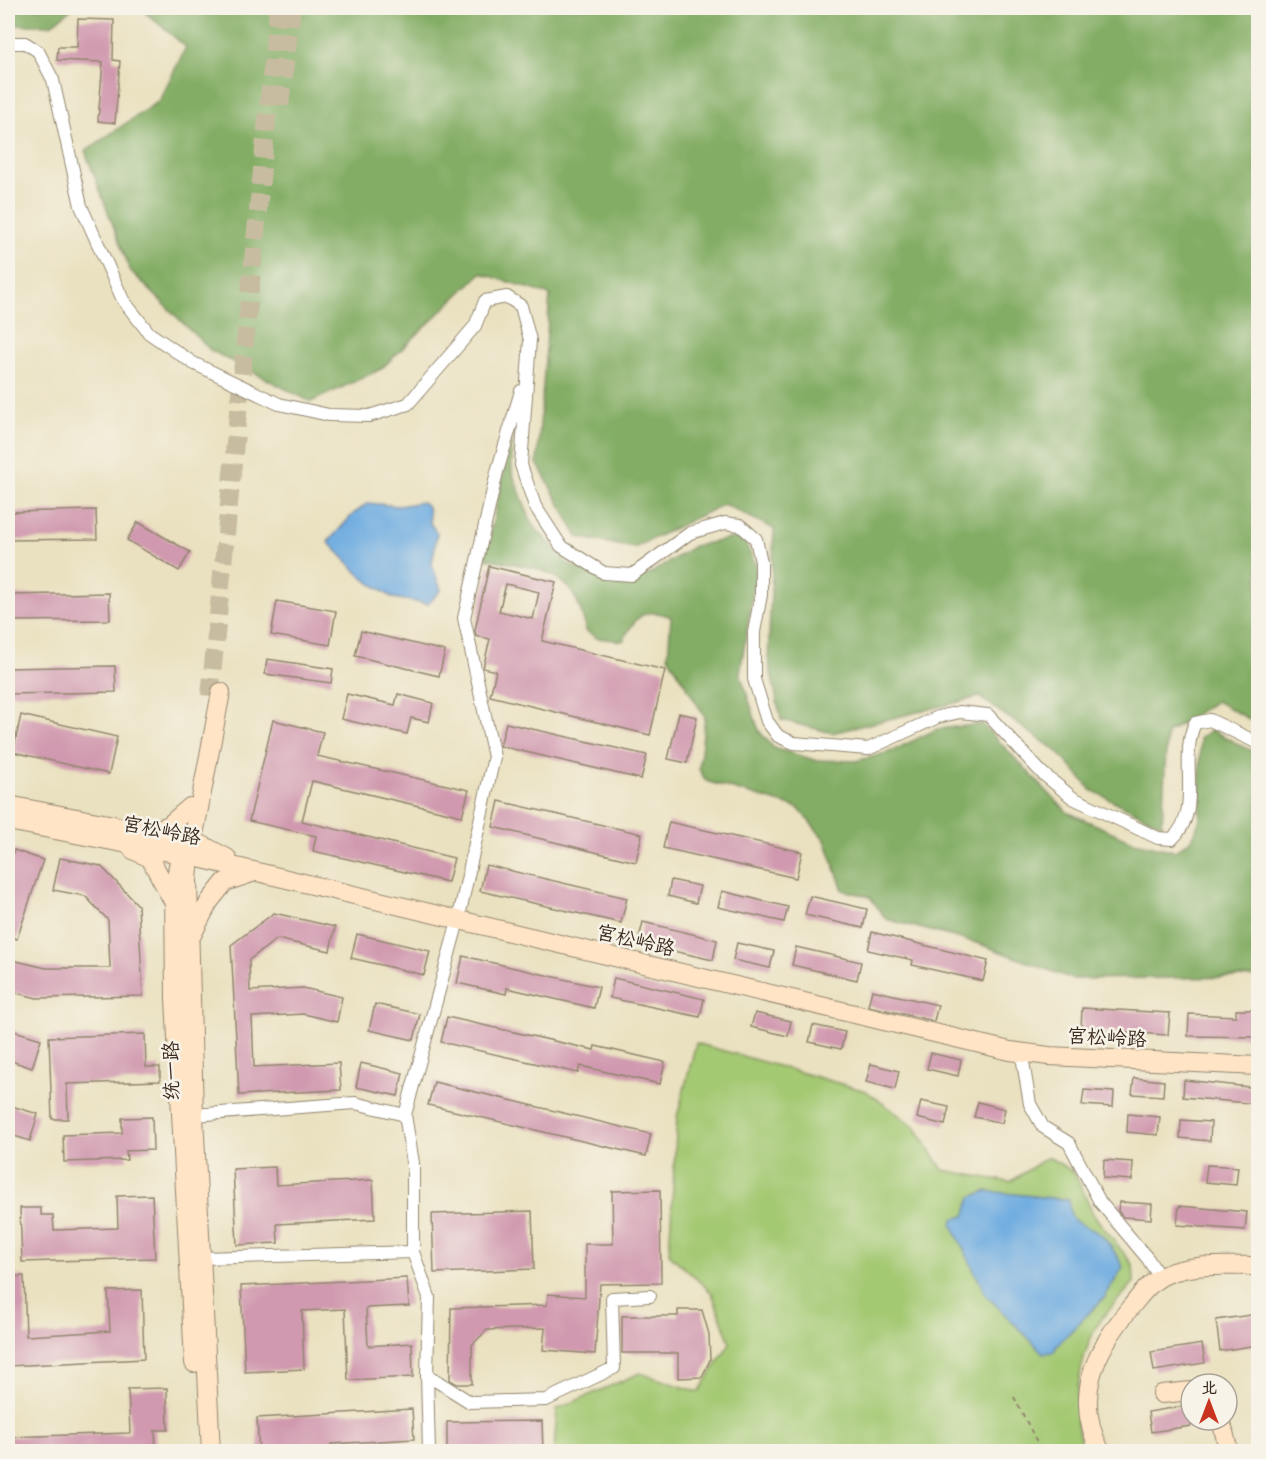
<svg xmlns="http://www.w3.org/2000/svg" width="1266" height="1459" viewBox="0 0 1266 1459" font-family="'Playpen Sans','LXGW WenKai TC',sans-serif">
	<rect width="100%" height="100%" fill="#f7f3e8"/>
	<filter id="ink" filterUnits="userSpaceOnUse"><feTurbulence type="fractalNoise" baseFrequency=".0167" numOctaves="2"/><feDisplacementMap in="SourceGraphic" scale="12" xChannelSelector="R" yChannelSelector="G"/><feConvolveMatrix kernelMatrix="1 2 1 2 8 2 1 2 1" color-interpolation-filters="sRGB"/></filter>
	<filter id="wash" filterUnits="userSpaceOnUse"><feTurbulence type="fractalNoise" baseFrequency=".008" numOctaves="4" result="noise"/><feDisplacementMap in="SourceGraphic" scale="24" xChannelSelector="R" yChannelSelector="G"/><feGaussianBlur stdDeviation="1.35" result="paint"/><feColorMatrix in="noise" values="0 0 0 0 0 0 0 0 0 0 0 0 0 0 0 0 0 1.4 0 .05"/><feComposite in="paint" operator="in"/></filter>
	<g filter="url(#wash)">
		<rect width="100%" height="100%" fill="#eae1c0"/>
		<path fill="#a4c973" stroke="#707a48" stroke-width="1.5" d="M696 1043 866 1091 915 1127 943 1170 1010 1182 1048 1157 1074 1172 1093 1214 1133 1265 1134 1282C1122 1297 1104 1312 1095 1329 1079 1361 1068 1419 1085 1451L554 1452 557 1409 640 1373 699 1392 730 1343 712 1293 669 1254 677 1117Z"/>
		<path fill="#83ad65" stroke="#5f6c42" stroke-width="1.5" d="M8 8H73L51 25H8Z
			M140 8H1258V724L1216 701 1167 733 1162 825 1091 790 1058 752 979 697 832 733 781 720 768 658 774 529 724 504 634 548 578 537 537 463 550 295 481 273 381 369 311 402 210 350 130 270 85 151 159 101 186 47Z
			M512 434V472L532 524 568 564 612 583 648 575 694 546 733 538 745 543 757 567 740 673 759 731 774 748 815 760 856 761 890 752 937 729 982 724 1067 812 1134 842 1175 851 1192 839 1200 819V738L1211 730 1258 754V977L1072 979 980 944 886 919 870 897 843 890 825 840 798 808 706 781 699 769 705 717 668 656 671 617C643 606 635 617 623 641L597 638 586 631C575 567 540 570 485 558Z"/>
		<path fill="#6dabe0" stroke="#546a7f" stroke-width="1.5" d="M422 502 428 507 430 523 437 533 432 565 441 590 428 604 393 598 364 579 328 542 353 514 368 503 399 506Z
			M987 1191 1069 1200C1069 1226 1079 1222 1097 1232 1107 1238 1118 1257 1123 1267L1105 1297 1057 1345 1054 1352 1043 1353 986 1295 952 1225 953 1219 965 1216 971 1197Z"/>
		<g id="blocks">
			<path fill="#d099af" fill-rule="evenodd" d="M78 19 114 20 113 60 120 61 115 123 98 121 103 62 57 60 58 47H77Z
				M96 510 97 539 8 540V512Z
				M138 522 190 552 179 571 127 540Z
				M489 566 556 582 542 641 665 670 650 735 490 696 496 671 483 668 490 639 476 636 475 630ZM506 584 539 592 533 619 499 611Z
				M109 593 110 620 8 621V595Z
				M277 601 336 611 330 645 271 635Z
				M361 631 445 651 439 676 355 656Z
				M267 659 333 669 331 683 265 674Z
				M115 666 116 692 8 694V668Z
				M347 694 395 705 398 694 433 703 429 722 411 718 407 734 341 719Z
				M679 713 697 717 687 763 668 759Z
				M21 715 117 737 109 774 13 752Z
				M273 720 323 732 317 756 469 790 462 816 312 781 302 821 454 858 448 882 313 851 316 836 249 821Z
				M506 723 647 755 641 779 500 746Z
				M499 801 642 834 636 862 493 827Z
				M669 822 802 852 796 878 663 848Z
				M14 850 43 860 17 939 8 936V869Z
				M60 858 101 866 138 905 143 996 37 998 8 991V959L46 968H110L108 920 85 896 53 890Z
				M486 865 627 898 621 923 480 891Z
				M671 880 700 886 696 903 668 896Z
				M722 891 788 907 784 922 718 907Z
				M810 896 867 909 863 928 805 915Z
				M274 913 335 927 330 951 277 939 249 960 250 991 303 988 342 997 337 1022 304 1014 252 1017 254 1067 339 1063 341 1090 239 1095 231 945Z
				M643 922 717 940 713 960 638 943Z
				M872 932 988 961 983 981 912 965 913 960 868 950Z
				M357 934 430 951 424 975 351 958Z
				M737 943 774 951 770 968 733 960Z
				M796 947 861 962 857 980 792 965Z
				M463 956 599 987 594 1008 507 988 506 994 457 983Z
				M614 978 704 999 700 1017 610 998Z
				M872 990 938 1005 934 1021 868 1006Z
				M375 1004 420 1014 414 1040 369 1030Z
				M1082 1008 1170 1013 1168 1035 1081 1030Z
				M1236 1010H1258V1037L1188 1036 1189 1014 1236 1016Z
				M755 1013 791 1021 788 1036 751 1027Z
				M447 1017 594 1050 595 1046 665 1062 660 1084 580 1066 578 1073 441 1042Z
				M813 1025 845 1032 841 1049 809 1042Z
				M8 1029 41 1039 32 1068 8 1060Z
				M145 1034 146 1067H160V1081L67 1084 68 1119H52L49 1037Z
				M931 1053 961 1060 958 1076 927 1069Z
				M361 1063 403 1073 398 1096 356 1087Z
				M871 1064 899 1071 895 1089 866 1082Z
				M1134 1078 1164 1081 1163 1096 1132 1094Z
				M1184 1080 1258 1088V1104L1183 1097Z
				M434 1082 651 1134 646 1156 428 1105Z
				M1084 1090 1114 1092 1113 1107 1082 1105Z
				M921 1101 949 1107 945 1125 917 1118Z
				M978 1102 1005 1109 1002 1123 974 1117Z
				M8 1105 38 1114 30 1141 8 1134Z
				M1128 1114 1160 1117 1158 1135 1127 1132Z
				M152 1117 153 1150 126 1151 127 1160 64 1162 63 1135 122 1133V1118Z
				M1181 1120 1211 1122 1210 1141 1180 1138Z
				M1104 1160 1133 1162 1132 1180 1103 1178Z
				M1207 1165 1238 1167 1236 1185 1205 1182Z
				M275 1167 276 1185 373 1180 375 1219 277 1224 278 1243 237 1245 233 1169Z
				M660 1190 661 1283 600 1284 595 1354 543 1350 545 1328 487 1330 472 1345V1384H457L450 1380 451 1308 547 1305 548 1294 585 1297V1244H613L612 1191Z
				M152 1195 155 1258 22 1262 20 1208H41V1215H53L54 1230 118 1228 117 1196Z
				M1119 1202 1152 1204 1151 1219 1123 1217 1118 1211Z
				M1179 1206 1247 1212 1245 1230 1177 1225Z
				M532 1211 534 1269 434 1273 432 1214Z
				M24 1276 26 1336 110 1331 108 1291 142 1290 144 1359 8 1366V1277Z
				M407 1278 409 1306 366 1308 368 1346 412 1343 413 1377 348 1380 345 1309 302 1311 304 1369 245 1372 241 1286Z
				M678 1310H702L709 1334 710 1360 702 1377 678 1378V1353H622V1316H678Z
				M1258 1314V1345L1220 1351 1216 1320Z
				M1202 1344 1205 1363 1154 1371 1151 1352Z
				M167 1388 168 1430H155L156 1452H8V1437L130 1433 128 1389Z
				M1191 1405V1426L1151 1432 1148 1412Z
				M412 1409 414 1439 331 1444V1451L259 1452 257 1418Z
				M542 1421 543 1452H447V1422Z"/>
		</g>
	</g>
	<g filter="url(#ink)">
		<use href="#blocks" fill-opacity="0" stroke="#92866f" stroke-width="1.5"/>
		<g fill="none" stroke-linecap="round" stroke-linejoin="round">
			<path stroke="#c7bca0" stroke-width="18" stroke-dasharray="18 9" stroke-linecap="butt" d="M280 105 292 8
				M210 696 278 8"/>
			<defs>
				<path id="street" d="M8 43H25L38 51 53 80 81 206 123 300 149 333 193 363 279 404 329 415 369 416 408 404 475 326 485 301 507 297 521 306 530 340 521 465 535 506 561 546 604 573 632 575 690 533 725 523 740 525 756 539 761 562V595L754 632V679L767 721 778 736 794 743 868 749 938 717 960 712 988 715 1042 773 1073 798 1158 838 1172 839C1204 810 1178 760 1195 723L1210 720 1258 743
					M521 391 497 472 464 618 494 757 458 921 405 1115 413 1163V1252L429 1297 427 1375 470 1402 546 1400 614 1368 612 1298 650 1296
					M1024 1053 1023 1062 1030 1104 1043 1127 1069 1143 1100 1202 1148 1259 1160 1278
					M194 1115 355 1103 405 1115
					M202 1258 413 1252
					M427 1375 429 1452"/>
				<path id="secondary" d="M8 805 193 840 227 858
					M8 821 190 856 1010 1051 1049 1056 1258 1066
					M148 831 168 826 190 807
					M133 850 150 858 173 901
					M179 860 174 890 175 999 194 1363
					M191 937 209 902 225 882 255 872
					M1162 1394 1191 1391
					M1221 1420 1229 1452
					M211 1452 194 1115 188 880 190 856 221 692
					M1101 1452C1072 1397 1095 1351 1130 1308 1141 1295 1150 1281 1167 1274 1195 1263 1229 1266 1258 1266"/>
			</defs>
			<use href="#street" stroke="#92866f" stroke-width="14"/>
			<use href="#secondary" stroke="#92866f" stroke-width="20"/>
			<path stroke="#92866f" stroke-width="2" stroke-dasharray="4.5 4.5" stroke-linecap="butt" d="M1014 1397 1042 1452"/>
			<use href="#street" stroke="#fff" stroke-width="12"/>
			<use href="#secondary" stroke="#ffe4c6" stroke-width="18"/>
		</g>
	</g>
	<g text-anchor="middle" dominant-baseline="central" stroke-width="5" stroke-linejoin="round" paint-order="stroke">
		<g font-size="20" fill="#3b2a1e" stroke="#f7f3e8">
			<text transform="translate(162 829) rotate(11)">宫松岭路</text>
			<text transform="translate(636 939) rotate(13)">宫松岭路</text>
			<text transform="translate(1107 1036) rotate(3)">宫松岭路</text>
			<text transform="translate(170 1071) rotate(-91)">统一路</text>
		</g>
	</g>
	<rect width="1266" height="1459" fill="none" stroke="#f7f3e8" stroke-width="30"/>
	<g transform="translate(1209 1402)"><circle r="28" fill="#f7f3e8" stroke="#aca397" stroke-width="1.5"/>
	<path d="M0-4.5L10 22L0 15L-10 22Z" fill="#c8321e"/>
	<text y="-9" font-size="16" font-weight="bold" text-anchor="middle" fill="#3b2a1e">北</text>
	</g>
</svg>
